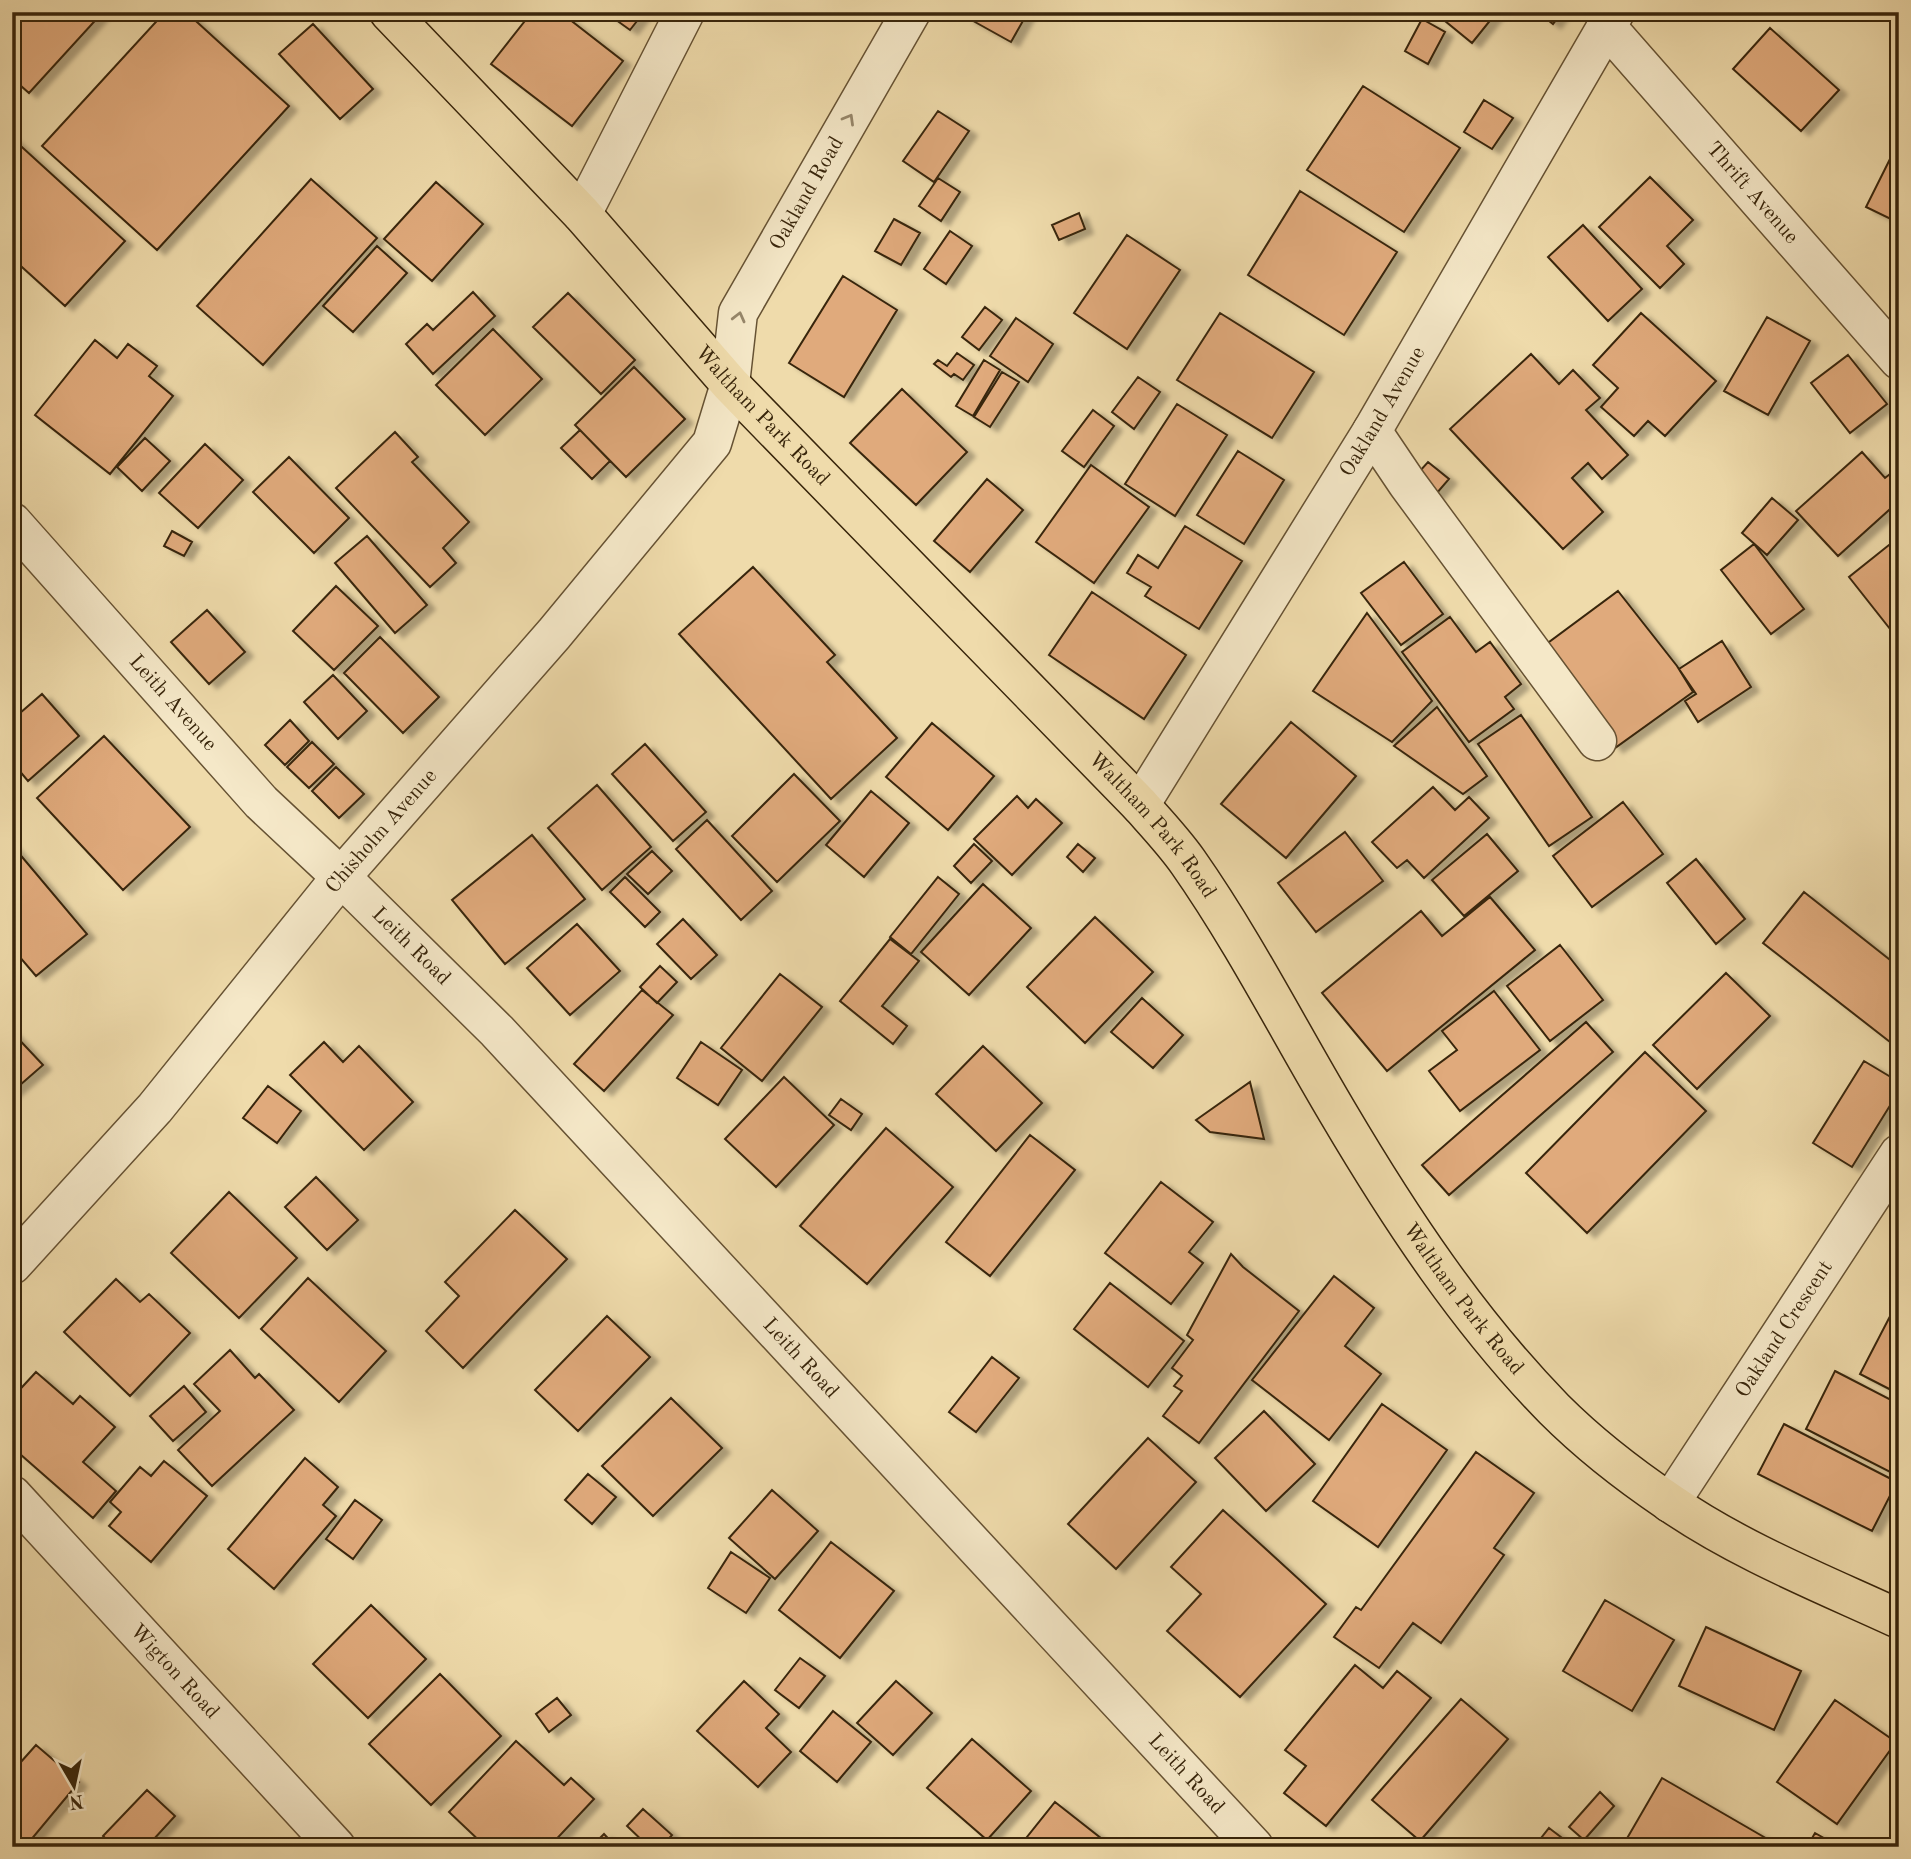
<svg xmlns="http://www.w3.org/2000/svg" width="1911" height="1859" viewBox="0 0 1911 1859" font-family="'Old Standard TT',serif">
	<defs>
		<filter id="shadow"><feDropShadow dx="8" dy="4.5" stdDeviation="2" flood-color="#0004"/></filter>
	</defs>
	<rect width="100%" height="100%" fill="#efdbab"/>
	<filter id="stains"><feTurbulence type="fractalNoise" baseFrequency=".00286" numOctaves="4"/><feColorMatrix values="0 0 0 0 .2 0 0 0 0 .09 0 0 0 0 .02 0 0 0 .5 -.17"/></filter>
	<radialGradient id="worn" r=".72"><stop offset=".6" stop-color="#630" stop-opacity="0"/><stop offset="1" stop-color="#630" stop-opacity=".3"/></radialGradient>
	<path fill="#e0aa7b" stroke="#38250b" stroke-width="2" filter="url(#shadow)" d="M12 12H103L29 93 12 78Z
		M165 12H186L289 106 157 250 42 146Z
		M532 12H560L623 61 572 126 491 64Z
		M605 12H644L630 30Z
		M969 12H1028L1011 42 966 17Z
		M1434 12H1497L1472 43Z
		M1538 12H1562L1553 24Z
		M1422 19 1445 32 1428 64 1405 51Z
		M313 24 373 89 340 119 279 54Z
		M1770 28 1839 90 1801 131 1733 69Z
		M1363 86 1460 148 1404 232 1307 170Z
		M1484 100 1513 118 1492 149 1464 132Z
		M938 111 969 131 934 182 903 161Z
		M12 138 125 241 65 306 12 258Z
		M1899 141V223L1866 207Z
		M1650 177 1693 220 1667 246 1684 264 1660 288 1599 227Z
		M938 178 960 192 941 221 919 206Z
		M311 179 377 238 263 365 197 306Z
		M436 182 483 224 432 281 384 239Z
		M1300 191 1397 252 1344 335 1248 275Z
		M1079 213 1085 229 1059 240 1052 225Z
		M894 219 920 233 901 265 875 251Z
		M1583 225 1642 289 1608 321 1548 257Z
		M950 231 972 246 946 284 924 269Z
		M1127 235 1180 270 1127 349 1074 313Z
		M377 246 407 273 353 332 323 306Z
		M843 276 897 310 844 397 789 363Z
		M473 292 495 316 433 374 406 344 427 324 433 330Z
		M568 293 635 360 601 394 533 327Z
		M985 307 1002 320 979 350 962 337Z
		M1220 313 1314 372 1272 438 1177 380Z
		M1641 313 1716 381 1665 436 1648 421 1634 436 1601 407 1618 388 1593 365Z
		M1767 317 1810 341 1768 415 1724 391Z
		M1016 318 1053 344 1028 382 990 356Z
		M493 329 542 379 485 435 436 385Z
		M95 340 117 358 128 344 157 366 149 376 173 396 110 474 35 415Z
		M957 353 974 365 963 380 954 374 951 377 934 364 938 360 947 366Z
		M1531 354 1559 384 1573 370 1600 398 1586 410 1628 455 1602 479 1588 463 1572 478 1603 512 1563 549 1450 429Z
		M1848 355 1887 404 1850 433 1811 383Z
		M984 360 1000 370 973 416 956 406Z
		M634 367 685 419 626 477 575 425Z
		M1002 372 1019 382 990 427 974 417Z
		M1138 377 1160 392 1134 429 1112 412Z
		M902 389 967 452 916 505 850 443Z
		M1177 404 1227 435 1175 516 1125 484Z
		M1093 410 1114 426 1084 467 1062 451Z
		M580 430 610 461 592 479 561 448Z
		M395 432 418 457 412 462 469 522 443 548 456 563 430 587 336 488Z
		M145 438 170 461 142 491 117 467Z
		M205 444 243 480 198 528 159 493Z
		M1238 451 1284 480 1244 544 1197 515Z
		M1862 452 1885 478 1899 467V501L1838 556 1796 511Z
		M289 457 349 518 314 553 253 492Z
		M1428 462 1449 479 1430 501 1409 483Z
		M1091 465 1149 507 1094 583 1036 542Z
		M987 479 1023 510 970 572 934 541Z
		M1772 498 1798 520 1767 555 1742 533Z
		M1185 526 1242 561 1199 629 1145 596 1151 587 1127 573 1138 555 1158 568Z
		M172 531 192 542 184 556 164 546Z
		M367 536 427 605 395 633 335 563Z
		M1899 537V631L1894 634 1849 577Z
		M1754 544 1804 609 1771 634 1721 570Z
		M1404 562 1443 614 1401 645 1361 593Z
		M753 567 835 655 827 662 897 738 831 799 679 634Z
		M336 586 378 626 334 670 293 631Z
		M1618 591 1677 666 1693 692 1615 748 1541 648Z
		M1092 592 1186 655 1144 719 1049 655Z
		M207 610 245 652 209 684 171 642Z
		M1367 613 1432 701 1392 742 1313 691Z
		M1450 617 1476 652 1490 642 1521 684 1505 697 1514 709 1469 742 1402 652Z
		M380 637 439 697 403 733 344 673Z
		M1722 641 1751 687 1698 722 1685 701 1696 694 1679 669Z
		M333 675 367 711 338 739 304 702Z
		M42 694 79 736 28 781 12 762V720Z
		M1437 707 1487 776 1463 794 1394 746Z
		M1521 715 1592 817 1549 846 1478 744Z
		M290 720 309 741 285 765 265 745Z
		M1291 722 1356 776 1286 858 1221 804Z
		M932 723 994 776 948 830 886 777Z
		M104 736 190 827 123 890 37 798Z
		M312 742 334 764 309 788 287 767Z
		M645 744 706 812 673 841 612 774Z
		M336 767 364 794 339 818 312 791Z
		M794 774 840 821 777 882 732 836Z
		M597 785 651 847 602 890 548 828Z
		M1433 787 1455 810 1469 797 1489 818 1424 878 1407 860 1397 868 1372 842Z
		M871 791 909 823 864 877 826 845Z
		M1017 796 1028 808 1036 799 1062 823 1012 875 974 839Z
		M1623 802 1663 854 1592 907 1553 856Z
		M707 820 772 891 741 920 676 849Z
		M1345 832 1383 881 1316 932 1278 883Z
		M1487 834 1518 871 1464 916 1432 880Z
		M532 835 585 899 505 964 452 900Z
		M974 844 992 861 971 883 954 866Z
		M1078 844 1095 858 1083 872 1067 857Z
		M12 845 87 934 36 976 12 948Z
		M652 851 672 871 648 894 627 874Z
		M1696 859 1745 919 1716 944 1667 883Z
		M625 877 660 912 645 927 610 892Z
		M938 877 959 894 911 954 890 937Z
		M983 884 1031 928 969 995 921 952Z
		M1804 892 1899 967V1049L1763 943Z
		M1490 897 1535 950 1387 1071 1322 993 1421 911 1442 936Z
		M1095 917 1153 972 1085 1043 1027 987Z
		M683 919 717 955 691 979 657 944Z
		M577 924 620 971 570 1015 527 968Z
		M890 939 919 961 882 1006 907 1026 893 1044 840 1001Z
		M1560 945 1603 1000 1550 1041 1507 986Z
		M660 966 677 982 657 1003 640 987Z
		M1726 973 1770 1016 1697 1089 1653 1045Z
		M780 974 822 1007 762 1081 721 1048Z
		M642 990 673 1015 604 1091 574 1064Z
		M1494 991 1540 1050 1460 1111 1429 1071 1457 1050 1442 1031Z
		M1142 998 1183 1035 1153 1068 1111 1032Z
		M1586 1022 1613 1052 1449 1195 1422 1165Z
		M12 1032 43 1065 12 1092Z
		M324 1042 343 1062 359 1046 413 1102 364 1150 290 1075Z
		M701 1042 742 1070 718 1105 677 1078Z
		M983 1046 1042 1103 996 1151 936 1094Z
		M1645 1052 1706 1111 1587 1233 1526 1173Z
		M1864 1061 1899 1082V1091L1852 1167 1813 1143Z
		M784 1077 834 1125 776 1187 725 1139Z
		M1250 1082 1264 1139 1210 1132 1196 1120Z
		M268 1086 301 1111 277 1143 243 1118Z
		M841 1099 862 1114 851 1130 829 1115Z
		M886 1128 953 1187 867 1284 800 1226Z
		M1030 1135 1075 1170 990 1276 946 1242Z
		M316 1177 358 1220 327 1250 285 1207Z
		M1161 1182 1213 1222 1189 1252 1203 1263 1171 1304 1105 1253Z
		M229 1192 297 1258 239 1318 171 1253Z
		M515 1210 567 1259 463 1368 426 1331 459 1296 445 1282Z
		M1231 1254 1243 1267 1299 1311 1199 1443 1163 1416 1182 1391 1174 1386 1182 1376 1172 1368 1193 1340 1187 1335Z
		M1334 1276 1374 1308 1345 1346 1381 1374 1329 1440 1252 1380Z
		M308 1278 386 1351 339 1402 261 1329Z
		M116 1279 140 1302 149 1294 190 1333 130 1396 64 1332Z
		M1110 1283 1184 1341 1148 1387 1074 1329Z
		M1899 1299V1394L1860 1374Z
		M607 1316 650 1357 578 1431 535 1390Z
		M230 1350 255 1378 259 1374 294 1410 212 1486 178 1450 220 1411 194 1384Z
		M992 1357 1019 1378 976 1432 949 1412Z
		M1835 1371 1899 1404V1470L1896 1475 1806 1429Z
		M36 1372 73 1404 80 1396 115 1427 83 1462 116 1491 93 1518 12 1447V1398Z
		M184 1386 206 1412 173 1441 150 1416Z
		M671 1398 722 1448 653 1516 602 1466Z
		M1382 1404 1447 1450 1378 1547 1313 1501Z
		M1264 1411 1315 1464 1266 1511 1215 1458Z
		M1784 1424 1897 1482 1872 1531 1758 1474Z
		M1148 1438 1196 1482 1116 1569 1068 1524Z
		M1476 1452 1534 1493 1494 1548 1504 1555 1441 1643 1413 1623 1379 1668 1334 1637 1356 1607 1361 1610Z
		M305 1458 338 1487 323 1505 336 1516 274 1589 228 1549Z
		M164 1461 207 1496 151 1562 109 1526 121 1512 110 1502 140 1467 151 1476Z
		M588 1474 616 1497 592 1524 565 1500Z
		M772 1490 818 1531 775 1579 729 1538Z
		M355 1500 382 1520 353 1559 326 1539Z
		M1223 1510 1326 1604 1240 1697 1167 1631 1201 1594 1171 1567Z
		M831 1542 894 1591 840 1658 779 1610Z
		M731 1552 770 1578 746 1613 708 1588Z
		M1605 1600 1674 1640 1632 1711 1563 1671Z
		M371 1605 426 1659 368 1718 313 1664Z
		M1706 1627 1801 1671 1774 1730 1679 1686Z
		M800 1658 825 1676 799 1708 775 1690Z
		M1355 1665 1383 1688 1397 1671 1431 1698 1326 1826 1284 1793 1306 1766 1285 1750Z
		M440 1674 501 1736 431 1805 369 1744Z
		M744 1681 779 1714 766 1728 791 1752 758 1787 697 1731Z
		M896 1681 932 1713 893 1755 857 1723Z
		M557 1698 571 1715 549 1732 536 1714Z
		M1461 1699 1508 1739 1420 1841 1372 1800Z
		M1835 1700 1896 1742 1837 1824 1777 1782Z
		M833 1711 871 1742 837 1782 800 1751Z
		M972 1739 1031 1791 987 1840 927 1788Z
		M516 1741 564 1785 571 1778 594 1799 549 1847H486L449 1812Z
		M36 1745 79 1782 25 1847H12V1772Z
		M1662 1778 1776 1844 1774 1847H1622Z
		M147 1790 175 1816 153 1840 160 1847H107L110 1843 103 1836Z
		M1600 1792 1614 1806 1584 1840 1569 1827Z
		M1055 1802 1102 1839 1096 1847H1019Z
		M643 1809 672 1835 662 1847H649L627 1826Z
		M1549 1828 1574 1847H1534Z
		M1815 1833 1838 1846 1837 1847H1807Z
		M604 1834 616 1847H591Z"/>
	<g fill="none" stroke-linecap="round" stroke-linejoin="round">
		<defs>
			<g id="minor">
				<path id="s1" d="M1606 26 1899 360"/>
				<path d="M582 214 685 12"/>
				<path d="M1372 431 1407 483 1597 741"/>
				<path id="s2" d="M12 522 261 802 341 877 497 1031 1254 1847"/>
				<path id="s3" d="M1140 805 1372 431 1615 12"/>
				<path id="s4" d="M12 1265 155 1108 341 877 554 634 712 443 730 384 738 313 911 12"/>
				<path id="s5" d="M12 1495 336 1847"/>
				<path id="s6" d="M1670 1503 1899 1154"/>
			</g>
			<g id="major">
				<path id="s7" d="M389 12 582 214 730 384 1140 805C1156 823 1174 842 1188 862 1244 942 1288 1029 1338 1113 1400 1218 1468 1321 1554 1409 1588 1443 1629 1475 1669 1502 1740 1551 1821 1583 1899 1619"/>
			</g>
		</defs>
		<use href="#minor" stroke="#665233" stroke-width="41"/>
		<use href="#major" stroke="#38250b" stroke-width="41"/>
		<use href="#minor" stroke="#f5e8c8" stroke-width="38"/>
		<use href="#major" stroke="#efdbab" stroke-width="38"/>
	</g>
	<defs><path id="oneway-chevron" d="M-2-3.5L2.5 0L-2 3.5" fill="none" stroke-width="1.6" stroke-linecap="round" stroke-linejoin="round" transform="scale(1.75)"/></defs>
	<g stroke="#96866a">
		<use href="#oneway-chevron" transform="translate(849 119) rotate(-60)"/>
		<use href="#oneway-chevron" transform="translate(739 317) rotate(-76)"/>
	</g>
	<g text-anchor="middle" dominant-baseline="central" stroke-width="5" stroke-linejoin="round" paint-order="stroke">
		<g font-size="21" fill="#38250b" stroke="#f5e8c8">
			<text stroke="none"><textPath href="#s1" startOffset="222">Thrift Avenue</textPath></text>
			<text stroke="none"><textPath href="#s4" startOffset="1351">Oakland Road</textPath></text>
			<text stroke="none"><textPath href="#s3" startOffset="462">Oakland Avenue</textPath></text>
			<text stroke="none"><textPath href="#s7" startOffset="550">Waltham Park Road</textPath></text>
			<text stroke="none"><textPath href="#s2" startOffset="242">Leith Avenue</textPath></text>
			<text stroke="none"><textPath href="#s7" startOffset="1116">Waltham Park Road</textPath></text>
			<text stroke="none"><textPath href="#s4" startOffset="570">Chisholm Avenue</textPath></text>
			<text stroke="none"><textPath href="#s2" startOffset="583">Leith Road</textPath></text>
			<text stroke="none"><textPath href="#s7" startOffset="1684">Waltham Park Road</textPath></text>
			<text stroke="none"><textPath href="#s6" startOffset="208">Oakland Crescent</textPath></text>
			<text stroke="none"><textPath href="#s2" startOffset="1150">Leith Road</textPath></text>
			<text stroke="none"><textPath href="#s5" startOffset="240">Wigton Road</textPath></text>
			<text stroke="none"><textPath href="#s2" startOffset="1717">Leith Road</textPath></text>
		</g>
	</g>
	<rect width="1911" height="1859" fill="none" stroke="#efdbab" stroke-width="42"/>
	<rect x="14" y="14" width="1883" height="1831" fill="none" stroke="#38250b" stroke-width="3.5"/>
	<rect x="21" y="21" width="1869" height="1817" fill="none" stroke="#38250b" stroke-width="2"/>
	<g transform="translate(74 1786) rotate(171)" stroke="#f5e8c8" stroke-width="5" paint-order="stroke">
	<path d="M0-5L12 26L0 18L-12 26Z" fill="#38250b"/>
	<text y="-10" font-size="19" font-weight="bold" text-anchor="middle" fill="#38250b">N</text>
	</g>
	<rect width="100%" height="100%" filter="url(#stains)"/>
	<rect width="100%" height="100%" fill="url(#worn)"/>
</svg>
